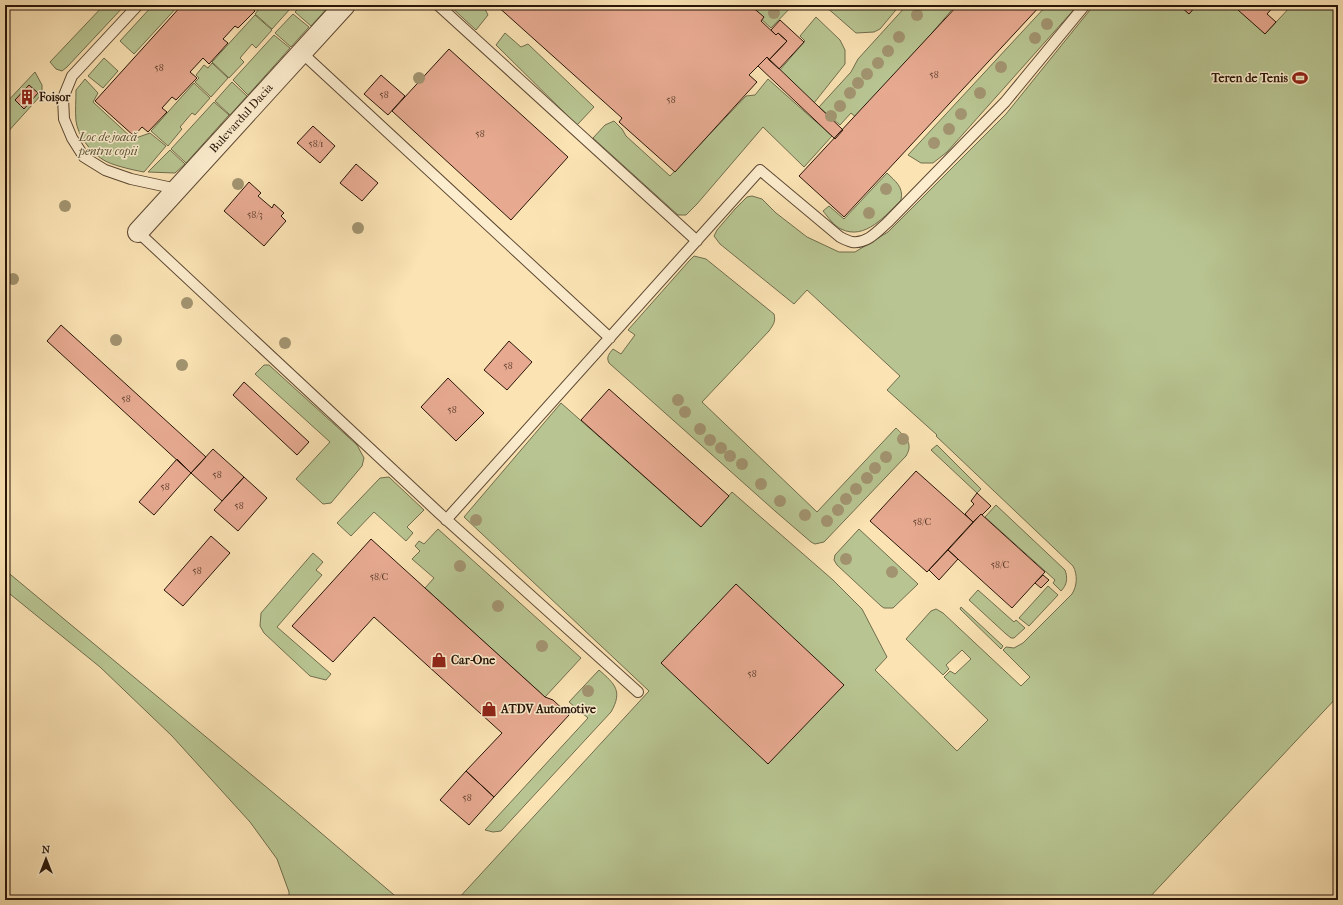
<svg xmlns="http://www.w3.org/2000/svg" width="1343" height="905" viewBox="0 0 1343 905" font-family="'IM FELL French Canon',serif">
	<rect width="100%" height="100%" fill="#fbe3b4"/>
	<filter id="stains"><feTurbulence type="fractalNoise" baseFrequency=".005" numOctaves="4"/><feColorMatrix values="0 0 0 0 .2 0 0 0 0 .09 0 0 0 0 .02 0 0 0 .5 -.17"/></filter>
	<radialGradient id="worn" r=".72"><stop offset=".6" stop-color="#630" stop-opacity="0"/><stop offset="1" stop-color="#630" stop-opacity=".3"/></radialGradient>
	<path fill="#b8c592" stroke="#706d4d" d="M104 5H125L67 67 62 71 56 69 50 62Z
		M153 5H179L134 54 120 41Z
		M259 5H285L290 9 272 29 255 14 259 9 257 7Z
		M301 5H330L311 26 295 12Z
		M449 5H483L488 15 476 30Z
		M746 5H793L771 28Z
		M826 5H900L880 29 874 32 856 33 825 6Z
		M907 5H956L858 119 851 113 840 125 819 107 851 72 858 59Z
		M1047 5H1078L947 152 933 163H921L908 155Z
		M1094 5H1179L1189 14 1197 5H1242L1265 34 1292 5H1338V696L1147 900H457L649 691 464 517 561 403 701 527 732 492 833 580 862 609 887 657 875 670 957 751 988 720 944 677 950 671 955 674 971 659 962 650 946 665 949 669 943 675 906 639 931 611 936 609 943 613 1021 686 1030 677 1003 650 1006 647 1014 648 1023 643 1072 594C1077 586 1078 575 1073 566L936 436 937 435 887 390 900 376 807 290 794 304 720 244 714 236 717 230 735 209 747 197 752 196 762 199 776 213 807 237 839 252H855L888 232 1006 114Z
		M293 14 309 27 291 47 275 33Z
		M255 15 272 30 256 48 252 44 240 58 244 62 229 78 212 62Z
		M816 17 840 40 845 50V64L814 103 779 71 805 41 800 36Z
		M505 33 521 47 528 44 594 107 577 125 496 45Z
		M274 35 290 48 248 95 233 80Z
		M104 58 118 71 103 88 88 76Z
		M212 63 228 78 211 97 195 82 199 78 196 75 204 65 208 68Z
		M35 72 42 85V94L5 135V104Z
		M85 79 98 93 93 102 133 139 150 133 166 146 144 172C133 170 110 165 102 159 90 151 78 136 76 121 75 111 76 100 76 90Z
		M768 79 832 136 804 167 763 127 697 204 686 215H678L593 138 605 125 614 121 622 129 626 136 670 176 746 96 755 95Z
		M232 82 247 96 230 115 215 101Z
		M194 83 210 98 195 115 192 113 180 127 182 129 168 146 151 131Z
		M214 102 229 115 186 163 171 149Z
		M170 150 185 164 175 173 148 172Z
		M887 173C895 181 904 187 901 200 886 215 865 241 841 229 834 226 828 217 823 211L829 206 844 219Z
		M694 256 706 259 774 314C776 322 773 325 769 331L702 402 817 512 896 428C905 437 914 443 906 456L824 542 815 544 811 542 775 511 609 363C606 357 609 354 613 349L621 354 635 335 628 330 689 261Z
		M264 365H269L357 445 364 458 362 466 331 503 323 504 296 479 330 442 255 374Z
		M937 445 981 489 977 493 931 450Z
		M389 477 424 510 407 527 413 533 406 541 374 512 351 536 337 523 380 478Z
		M996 505 1065 570C1068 578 1067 585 1061 591L1053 583 1055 580 985 517Z
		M438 529 581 658 545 697 425 588 434 578 412 559 420 551 415 546 419 541 424 544Z
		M859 529 918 584 893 608H884L881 606 837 565 834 560 835 555Z
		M313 553 323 562 316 570 322 575 277 627 331 674 326 680 310 676 264 633 260 626 261 613Z
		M5 570 294 810 400 900H289V892L277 859 250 822 172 736 100 667 5 590Z
		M1048 586 1058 595 1029 626 1019 618Z
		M978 590 1014 622 1016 620 1025 628 1014 638H1011L1006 634 969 600Z
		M961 607 1003 646 1001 649 960 609Z
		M599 670C615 684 623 691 611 712L501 831 493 832 485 830 588 718 569 702Z"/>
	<path fill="#e7aa91" stroke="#281508" d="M182 5H253L251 7 255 11 238 28 235 26 223 39 228 43 209 64 203 58 190 72 197 78 176 100 172 97 162 108 167 112 148 132 142 127 134 136 95 101Z
		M496 5H750L764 17 761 21 776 35 778 33 787 41 769 60 767 57 749 75 757 82 675 172 619 122 622 118Z
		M958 5H1041L844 217 799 176Z
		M1179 5H1197L1189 14Z
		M1242 5H1275L1267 14 1276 22 1265 34 1238 10Z
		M780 20 804 42 779 69 769 60 787 41 778 33 776 35 771 30Z
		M449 49 568 157 511 220 392 111Z
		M767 57 843 130 835 139 758 66Z
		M381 75 405 96 388 115 364 94Z
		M29 85 38 93 24 109 15 100Z
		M313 126 335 146 320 163 297 143Z
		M356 164 378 183 362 201 340 183Z
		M249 182 261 193 258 196 272 208 274 204 284 213 281 216 286 221 264 246 224 211Z
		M61 325 206 457 191 473 47 341Z
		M509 341 532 362 507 390 484 370Z
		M448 378 484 413 456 441 421 407Z
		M244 382 309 442 297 455 233 395Z
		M609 389 729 496 701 527 581 420Z
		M213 449 244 477 222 501 191 473Z
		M177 459 191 473 154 515 139 502Z
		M916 471 973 522 927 572 870 521Z
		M244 477 267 498 238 531 214 510Z
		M977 493 991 506 982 515 981 514 973 522 965 514 974 504 971 501Z
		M981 514 1045 572 1012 608 948 550Z
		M211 536 230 553 183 606 164 590Z
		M371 539 545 697 553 700 569 715 494 797 466 771 502 733 374 617 333 662 292 626Z
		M948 550 958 559 939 580 929 570Z
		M1043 575 1049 580 1041 588 1035 583Z
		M736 584 844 685 768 764 661 663Z
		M466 771 494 797 469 825 440 800Z"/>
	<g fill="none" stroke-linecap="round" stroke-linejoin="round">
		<defs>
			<path id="lane" d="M138 5 72 76 63 98 64 119 72 138 84 157 105 170 131 179 177 189
				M438 5 697 241
				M301 52 610 338
				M138 232 438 512 638 692
				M446 520 760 170 840 237C844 239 848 241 852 242 867 244 878 231 888 222L1005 102 1085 5"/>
			<path id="street" d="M138 232 345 5"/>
		</defs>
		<use href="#lane" stroke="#5d4833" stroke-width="12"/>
		<use href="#street" stroke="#5d4833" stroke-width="22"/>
		<use href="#lane" stroke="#fcedce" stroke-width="10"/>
		<use href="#street" stroke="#fcedce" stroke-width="20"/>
	</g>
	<g fill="#a29470">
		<circle cx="774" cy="13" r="6"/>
		<circle cx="917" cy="15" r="6"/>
		<circle cx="1047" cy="24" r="6"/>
		<circle cx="899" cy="37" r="6"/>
		<circle cx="1035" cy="38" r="6"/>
		<circle cx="888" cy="51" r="6"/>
		<circle cx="878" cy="63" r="6"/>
		<circle cx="1001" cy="67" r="6"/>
		<circle cx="867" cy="74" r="6"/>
		<circle cx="419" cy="78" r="6"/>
		<circle cx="858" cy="83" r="6"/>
		<circle cx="850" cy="93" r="6"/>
		<circle cx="980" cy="93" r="6"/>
		<circle cx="840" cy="106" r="6"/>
		<circle cx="961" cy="114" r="6"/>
		<circle cx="831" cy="116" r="6"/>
		<circle cx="949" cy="129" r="6"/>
		<circle cx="934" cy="143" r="6"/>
		<circle cx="238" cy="184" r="6"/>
		<circle cx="886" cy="189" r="6"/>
		<circle cx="65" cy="206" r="6"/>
		<circle cx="869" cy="213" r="6"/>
		<circle cx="358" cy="228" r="6"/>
		<circle cx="13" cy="279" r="6"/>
		<circle cx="187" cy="303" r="6"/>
		<circle cx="116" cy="340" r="6"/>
		<circle cx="285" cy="343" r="6"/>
		<circle cx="182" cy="365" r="6"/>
		<circle cx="678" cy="400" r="6"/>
		<circle cx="685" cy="412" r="6"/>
		<circle cx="700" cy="429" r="6"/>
		<circle cx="903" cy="439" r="6"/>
		<circle cx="710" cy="440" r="6"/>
		<circle cx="721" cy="448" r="6"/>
		<circle cx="730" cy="456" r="6"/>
		<circle cx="886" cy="457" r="6"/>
		<circle cx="742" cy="464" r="6"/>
		<circle cx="875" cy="468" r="6"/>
		<circle cx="867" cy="478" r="6"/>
		<circle cx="761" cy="484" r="6"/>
		<circle cx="856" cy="489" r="6"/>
		<circle cx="846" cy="499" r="6"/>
		<circle cx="780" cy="501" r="6"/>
		<circle cx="838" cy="510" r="6"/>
		<circle cx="805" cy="515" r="6"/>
		<circle cx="476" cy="520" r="6"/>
		<circle cx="827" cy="521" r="6"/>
		<circle cx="846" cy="559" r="6"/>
		<circle cx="460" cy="566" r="6"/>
		<circle cx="892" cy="572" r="6"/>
		<circle cx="498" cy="606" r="6"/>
		<circle cx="542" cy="646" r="6"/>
		<circle cx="588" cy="691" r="6"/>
	</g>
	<defs>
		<symbol id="stadium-bare" viewBox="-9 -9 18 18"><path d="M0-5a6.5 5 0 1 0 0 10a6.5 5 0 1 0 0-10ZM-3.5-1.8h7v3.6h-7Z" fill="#8f2418" stroke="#fcedce" stroke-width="2.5" paint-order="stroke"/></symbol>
		<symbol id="building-bare" viewBox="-9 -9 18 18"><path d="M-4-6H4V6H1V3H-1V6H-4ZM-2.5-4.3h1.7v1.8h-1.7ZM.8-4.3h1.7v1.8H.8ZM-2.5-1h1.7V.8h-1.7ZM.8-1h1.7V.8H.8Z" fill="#8f2418" stroke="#fcedce" stroke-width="2.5" paint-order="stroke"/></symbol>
		<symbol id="shop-bare" viewBox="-9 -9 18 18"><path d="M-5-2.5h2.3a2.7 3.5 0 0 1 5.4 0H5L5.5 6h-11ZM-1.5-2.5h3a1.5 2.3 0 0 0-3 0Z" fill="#8f2418" stroke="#fcedce" stroke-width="2.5" paint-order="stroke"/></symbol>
	</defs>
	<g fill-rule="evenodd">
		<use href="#stadium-bare" x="1289" y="67" width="22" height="22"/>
		<use href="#building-bare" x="16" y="86" width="22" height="22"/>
		<use href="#shop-bare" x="428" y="649" width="22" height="22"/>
		<use href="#shop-bare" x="478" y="698" width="22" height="22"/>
	</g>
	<g text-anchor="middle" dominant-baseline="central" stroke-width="3" stroke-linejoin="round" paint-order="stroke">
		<g font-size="10" fill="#583a2a">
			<text x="159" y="68">58</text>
			<text x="934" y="75">58</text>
			<text x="384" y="95">58</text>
			<text x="671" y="100">58</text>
			<text x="480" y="134">58</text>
			<text x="316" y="144">58/1</text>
			<text x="255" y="215">58/3</text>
			<text x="508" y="366">58</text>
			<text x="126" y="399">58</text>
			<text x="452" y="410">58</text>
			<text x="217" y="475">58</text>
			<text x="165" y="487">58</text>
			<text x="239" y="506">58</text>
			<text x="922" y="522">58/C</text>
			<text x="1000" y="565">58/C</text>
			<text x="197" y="571">58</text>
			<text x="379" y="577">58/C</text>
			<text x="752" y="674">58</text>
			<text x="467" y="798">58</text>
		</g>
		<g font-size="12" font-weight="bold" fill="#281508" stroke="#fcedce" text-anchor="start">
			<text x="1288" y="78" text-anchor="end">Teren de Tenis</text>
			<text x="39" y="97">Foișor</text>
			<text x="451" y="660">Car-One</text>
			<text x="501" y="709">ATDV Automotive</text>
		</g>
		<g font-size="12" fill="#281508" stroke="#fcedce">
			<text transform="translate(241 118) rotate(-48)">Bulevardul Dacia</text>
		</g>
		<g font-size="12" font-style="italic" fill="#5a5338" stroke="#fcedce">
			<text x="108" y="137">Loc de joacă<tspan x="108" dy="14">pentru copii</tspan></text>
		</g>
	</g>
	<rect width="1343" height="905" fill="none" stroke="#fbe3b4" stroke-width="20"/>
	<rect x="6" y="6" width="1331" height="893" fill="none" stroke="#281508" stroke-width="2"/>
	<rect x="10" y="10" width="1323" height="885" fill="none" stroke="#281508"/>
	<g transform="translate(46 859)" stroke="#fcedce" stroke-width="3" paint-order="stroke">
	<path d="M0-3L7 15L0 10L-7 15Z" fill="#281508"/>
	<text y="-6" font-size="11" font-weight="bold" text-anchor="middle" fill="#281508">N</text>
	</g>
	<rect width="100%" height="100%" filter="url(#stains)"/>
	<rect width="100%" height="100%" fill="url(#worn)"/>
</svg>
